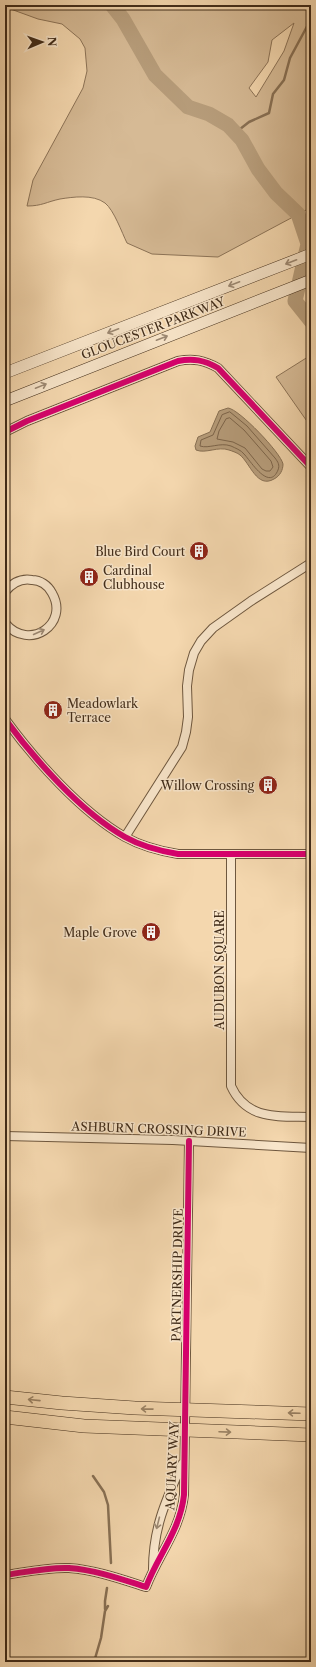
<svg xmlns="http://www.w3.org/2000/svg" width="316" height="1667" viewBox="0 0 316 1667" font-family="'Libre Caslon Text',serif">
	<rect width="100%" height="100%" fill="#f4d7ae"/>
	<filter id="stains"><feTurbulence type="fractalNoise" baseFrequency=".005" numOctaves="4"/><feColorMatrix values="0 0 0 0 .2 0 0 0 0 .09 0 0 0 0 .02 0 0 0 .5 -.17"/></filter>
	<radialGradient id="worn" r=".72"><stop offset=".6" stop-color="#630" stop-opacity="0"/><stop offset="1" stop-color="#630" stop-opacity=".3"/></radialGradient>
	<path fill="#d6ba95" stroke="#8c7357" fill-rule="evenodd" d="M5 5H311V222L308 209 218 257 152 254 127 243C122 233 114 210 105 203 93 194 73 197 60 199 46 202 42 206 27 206L33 180 83 88 87 71 85 48 80 39 62 24 38 19 5 7ZM294 23 284 51 256 97 249 88 268 62 272 40Z
		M311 355V427L276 377Z"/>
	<path fill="#b79d7b" stroke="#887054" d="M295 301 303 302 311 312V326L292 305Z
		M228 408C239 409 281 453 283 464 283 470 280 476 274 479 257 489 250 463 240 455 238 453 232 451 229 450 218 446 206 454 196 450L195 446 198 437 210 432 219 411Z"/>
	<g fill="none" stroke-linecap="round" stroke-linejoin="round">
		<path stroke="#7c644a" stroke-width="1" d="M230 412 247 426 275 458C278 462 280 465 278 470 269 492 250 460 244 454 241 450 235 448 231 446 220 442 209 449 200 446L201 440 213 435 222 415Z
			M230 418 244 430 271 461 273 467 270 471H266L262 469 245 448 233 442 217 439 219 431 226 419Z"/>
		<path stroke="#887054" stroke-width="2.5" d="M235 133 249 122 269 113 273 94 284 80 290 58 311 19
			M93 1476 104 1492 108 1505 111 1563
			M105 1609V1601L107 1588
			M94 1662 101 1638 105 1611 108 1606"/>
		<path stroke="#b79d7b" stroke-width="15" d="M112 5 123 19 155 75 188 107 209 114 228 125 242 140 258 169 276 193 298 214 308 244 295 301 311 321"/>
		<defs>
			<path id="street" d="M5 432 27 421 178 361C193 358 204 360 218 368L311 467
				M5 592C12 583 21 578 32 580 40 580 48 585 52 593 70 624 29 652 5 623
				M5 719C35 760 81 812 125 837 141 846 160 851 178 854H311
				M125 837 182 747 186 732 188 717 187 686 189 670 194 653 201 641 213 628 251 601 311 563
				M231 854V1086C247 1121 279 1116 311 1117
				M5 1136 173 1140 311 1148
				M153 1569C153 1528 166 1500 182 1464
				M5 1575C26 1572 48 1567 69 1568 96 1570 121 1579 146 1587 158 1555 180 1531 184 1495L189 1141"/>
			<path id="secondary" d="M5 373 311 254
				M5 401 311 280"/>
			<path id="primary" d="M5 1397 62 1403 135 1408 311 1414
				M5 1417 84 1426 311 1435"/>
		</defs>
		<use href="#street" stroke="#6e573e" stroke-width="10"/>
		<use href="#secondary" stroke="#412c19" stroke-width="12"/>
		<use href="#primary" stroke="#412c19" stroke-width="14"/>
		<use href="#street" stroke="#f8e5ca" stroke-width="8"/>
		<use href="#secondary" stroke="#f8e5ca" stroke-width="11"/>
		<use href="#primary" stroke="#f4d7ae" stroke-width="13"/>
		<defs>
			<path id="cycleway" d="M5 432 27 421 178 361C193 358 204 360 218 368L311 467
				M5 719C35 760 81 812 125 837 141 846 160 851 178 854H311
				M5 1575C26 1572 48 1567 69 1568 96 1570 121 1579 146 1587 158 1555 180 1531 184 1495L189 1141"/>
		</defs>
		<use href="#cycleway" stroke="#f8e5ca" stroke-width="8"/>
		<use href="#cycleway" stroke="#d6006c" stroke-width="6"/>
	</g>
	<defs><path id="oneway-shaft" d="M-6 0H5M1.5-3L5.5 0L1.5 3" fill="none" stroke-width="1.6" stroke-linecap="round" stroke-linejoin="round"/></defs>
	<g stroke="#9c8872">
		<use href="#oneway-shaft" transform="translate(291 262) rotate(159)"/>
		<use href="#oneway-shaft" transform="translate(234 284) rotate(159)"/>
		<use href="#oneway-shaft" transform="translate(113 331) rotate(159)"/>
		<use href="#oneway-shaft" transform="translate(162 338) rotate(-21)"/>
		<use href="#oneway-shaft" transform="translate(41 386) rotate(-22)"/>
		<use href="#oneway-shaft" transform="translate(39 632) rotate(-24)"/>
		<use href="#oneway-shaft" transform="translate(158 1523) rotate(104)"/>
	</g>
	<g stroke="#9a8264">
		<use href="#oneway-shaft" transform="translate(34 1400) rotate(-174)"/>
		<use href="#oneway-shaft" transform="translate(147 1409) rotate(-179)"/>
		<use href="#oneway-shaft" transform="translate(294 1413) rotate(-178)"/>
		<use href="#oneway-shaft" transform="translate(225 1432) rotate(2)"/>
	</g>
	<defs>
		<symbol id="building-disc" viewBox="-11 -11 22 22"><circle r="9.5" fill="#8f2418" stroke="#f8e5ca"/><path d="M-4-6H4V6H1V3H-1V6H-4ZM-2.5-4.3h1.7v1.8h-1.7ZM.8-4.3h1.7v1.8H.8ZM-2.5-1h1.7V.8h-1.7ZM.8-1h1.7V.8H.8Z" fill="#fff"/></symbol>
	</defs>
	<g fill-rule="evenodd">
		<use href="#building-disc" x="188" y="540" width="22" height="22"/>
		<use href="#building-disc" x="78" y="566" width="22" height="22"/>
		<use href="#building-disc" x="42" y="699" width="22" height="22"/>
		<use href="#building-disc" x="257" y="774" width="22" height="22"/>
		<use href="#building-disc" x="140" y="921" width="22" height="22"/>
	</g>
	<g text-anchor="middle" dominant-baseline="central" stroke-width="3" stroke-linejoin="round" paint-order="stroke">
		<g font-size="12" fill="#412c19" stroke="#f8e5ca">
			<text transform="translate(153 328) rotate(-21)">GLOUCESTER PARKWAY</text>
			<text transform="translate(219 970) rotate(-90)">AUDUBON SQUARE</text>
			<text transform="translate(159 1129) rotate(2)">ASHBURN CROSSING DRIVE</text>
			<text transform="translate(177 1275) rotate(-89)">PARTNERSHIP DRIVE</text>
			<text transform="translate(172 1466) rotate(-87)">AQUIARY WAY</text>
		</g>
		<g font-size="12" fill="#412c19" stroke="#f8e5ca" text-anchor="end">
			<text x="185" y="551">Blue Bird Court</text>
			<text x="103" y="570" text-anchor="start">Cardinal<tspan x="103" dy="14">Clubhouse</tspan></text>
			<text x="67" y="703" text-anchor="start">Meadowlark<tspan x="67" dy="14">Terrace</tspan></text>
			<text x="254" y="785">Willow Crossing</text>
			<text x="137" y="932">Maple Grove</text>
		</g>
	</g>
	<rect width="316" height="1667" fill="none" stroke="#f4d7ae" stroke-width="20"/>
	<rect x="6" y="6" width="304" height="1655" fill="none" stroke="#412c19" stroke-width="2"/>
	<rect x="10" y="10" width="296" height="1647" fill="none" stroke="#412c19"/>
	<g transform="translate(42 42) rotate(88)" stroke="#f8e5ca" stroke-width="3" paint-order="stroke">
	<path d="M0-3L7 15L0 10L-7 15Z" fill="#412c19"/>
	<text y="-6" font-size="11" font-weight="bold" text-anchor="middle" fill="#412c19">N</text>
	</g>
	<rect width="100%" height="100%" filter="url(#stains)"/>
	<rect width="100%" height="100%" fill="url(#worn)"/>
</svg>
